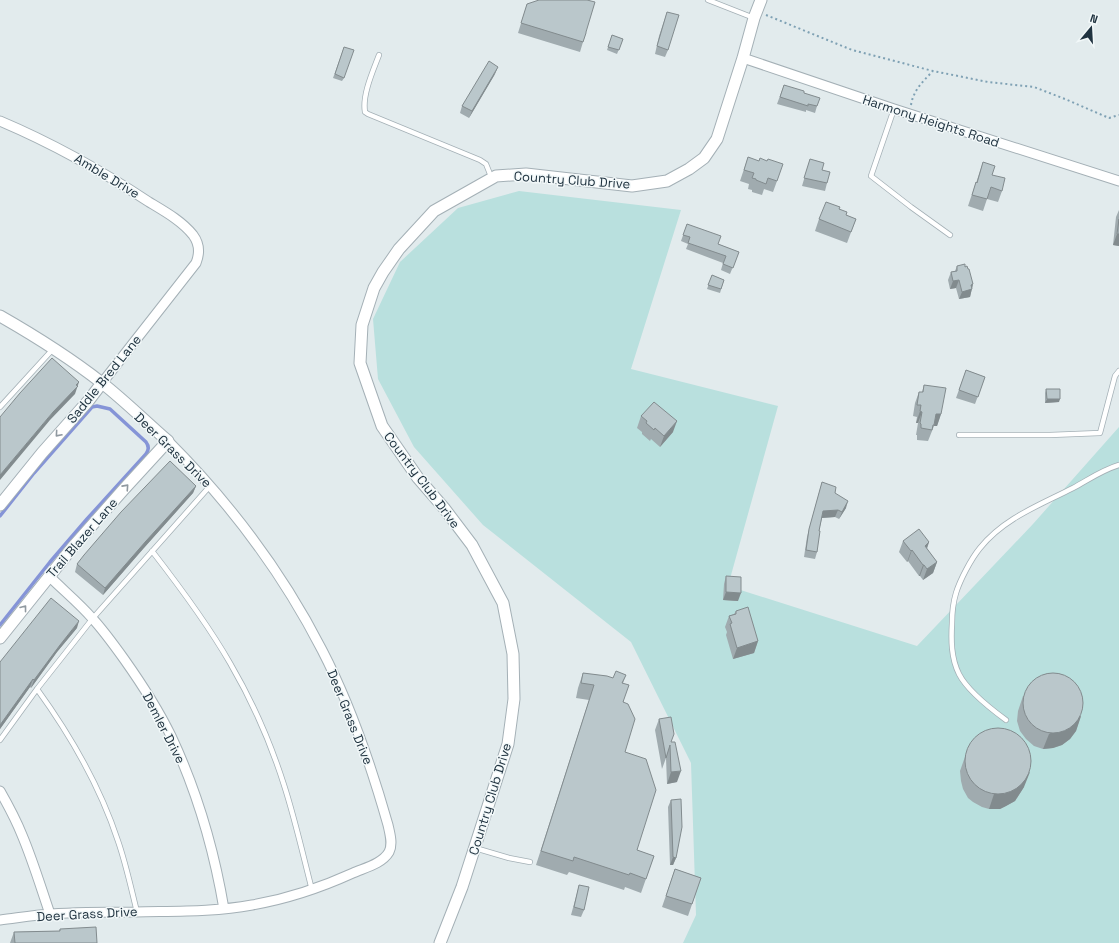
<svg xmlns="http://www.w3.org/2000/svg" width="1119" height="943" viewBox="0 0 1119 943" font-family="'Space Grotesk',sans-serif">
	<rect width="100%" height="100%" fill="#e2ebed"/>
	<path fill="#b9e0de" d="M519 191 681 210 631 369 778 406 728 586 917 646 1033 524 1119 427V943H683L696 915 691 763 631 642 483 525 414 447 378 379 373 319 400 262 458 208Z"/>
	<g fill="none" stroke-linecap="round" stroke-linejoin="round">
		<path stroke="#8594d7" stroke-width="3.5" d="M0 516 34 473 92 407 97 406 110 409 146 442C149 446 149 450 146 454L87 519 50 562 0 625"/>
		<defs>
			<path id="service" d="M708 0 754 18
				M379 55C373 71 362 95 365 112L368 114 480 160 486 164 492 179
				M894 109 871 176 911 207 950 235
				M0 407 53 349
				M959 435H1050L1100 433 1115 376 1119 371
				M152 551C180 587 207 623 230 663 251 699 271 744 284 785 295 819 303 855 312 890
				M37 689C71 736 100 786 118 841 126 864 131 888 137 912
				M1006 720C991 709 967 690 959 674 951 658 951 640 952 623 952 613 953 603 956 593 960 580 971 559 980 548 1004 518 1040 505 1073 488 1088 480 1102 470 1119 465
				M0 740 37 689 93 618 210 486
				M475 848 509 858 530 862"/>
			<path id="minor" d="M743 58 894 109 1119 181
				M0 121C52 143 102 171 149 202 164 211 182 221 193 235 199 243 200 253 196 263L102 383
				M49 576C63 590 79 603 92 618 104 631 114 645 124 659 141 683 158 709 171 736 197 791 214 850 224 909
				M0 791C8 805 16 820 22 835 33 861 41 888 50 914
				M0 920C17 918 34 915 51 914 80 912 108 912 136 912 175 911 214 912 252 905 287 899 320 888 353 873 364 868 382 864 389 852 393 844 390 834 388 825 371 765 351 706 322 650 282 572 230 503 168 441"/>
			<path id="tertiary" d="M0 316C35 336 70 358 102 383 125 401 146 422 168 441L124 489 72 548 0 638
				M0 505 42 453 89 400 102 383
				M440 943 462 887 508 744 514 699 513 654 503 603 472 545 444 508 418 478 382 426 360 363 362 325 374 288 383 272 399 249 434 211 496 176 526 174 632 186 667 181 689 169 704 158 717 139 743 58 754 18 761 0"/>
		</defs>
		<use href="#service" stroke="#a4b0b6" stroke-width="6"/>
		<use href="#minor" stroke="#a4b0b6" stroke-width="11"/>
		<use href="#tertiary" stroke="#a4b0b6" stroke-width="13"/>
		<path stroke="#7fa1b4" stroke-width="2" stroke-dasharray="2 3" stroke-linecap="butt" d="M766 15 852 50 933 71 988 82 1034 87 1065 99 1109 118 1119 115
			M911 105C913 91 923 81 933 71"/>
		<use href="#service" stroke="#fff" stroke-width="4.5"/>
		<use href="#minor" stroke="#fff" stroke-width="9"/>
		<use href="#tertiary" stroke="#fff" stroke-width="11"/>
	</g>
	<path fill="#a0abaf" d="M527 4 586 32 580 52 518 33Z
		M667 12 668 50 665 57 655 54 659 36Z
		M612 35 623 39 617 54 607 50Z
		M344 47V78L342 81 333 78Z
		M495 74 469 118 460 113 462 106Z
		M784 85 804 93 817 106 815 113 806 110V112L777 104Z
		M748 157 777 181 773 192 764 189 762 195 752 192V190L748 189 749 184 740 181Z
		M810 159 822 170 827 183 825 191 802 186Z
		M983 162 992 175 1002 191 998 202 987 199 983 211 968 206 976 182V183Z
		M839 209 846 215 856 219 847 243 815 231 819 219Z
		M1119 210V246L1113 245 1116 217Z
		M687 224 718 244 739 252 730 274 721 270 723 263 686 249 688 244 681 241Z
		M957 266 965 267 973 284 970 297 959 299 956 288 950 289 948 280 951 272 955 271Z
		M712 275 724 280 720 293 707 289Z
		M966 370 985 377 975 404 956 398Z
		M924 385 941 414 937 426H934L928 441 917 440V435H916L918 423H916L917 417 913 416 915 403 919 392H922Z
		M1046 389 1059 402 1045 403V393Z
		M641 416 673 432 660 447 651 439 650 441 642 434V432L637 428Z
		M822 482 835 493 846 508 839 519 835 517 822 518 819 531 817 552 815 559 804 557 807 537 820 489Z
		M196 486 193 493 143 549 103 595 75 572 77 564Z
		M903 541 929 542 927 549 937 562 933 573 923 580 920 576H919L908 561 907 562 899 552Z
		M726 576 738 601 723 600 724 584Z
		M736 611 758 641 754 653 733 659 726 635 727 632 725 627 729 616 734 614Z
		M77 628 57 652 31 688 30 687 0 729V662Z
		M583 673 613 678 626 675 623 683 625 752 637 850 654 856 641 893 625 887 624 890 569 872 567 875 536 865 589 700 576 698 578 688Z
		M1023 696 1081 716 1076 731 1070 739 1062 745 1053 748 1043 749 1034 746 1026 739 1020 731 1017 721 1018 711Z
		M659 719 671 742 677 782 667 784 666 758 662 769 655 730Z
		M967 751 1024 787 1015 801 1006 806 1000 809H989L982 807 973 802 968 798 963 789 961 781 960 771Z
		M671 800 676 858 673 865H670L668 807Z
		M675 869 701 878 688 916 662 907Z
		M579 885 584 910 581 917 571 915 577 893Z
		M60 929 97 943H10L14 932 59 931Z"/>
	<path fill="#828b8e" d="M498 67 495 74 469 118 472 111Z
		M1117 234H1119V246L1113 245Z
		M959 280 956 288 950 289 953 281Z
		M973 284 970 297 959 299 962 292 971 285Z
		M79 382 75 394 50 420 0 480V475L53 412Z
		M1047 399H1060L1059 402 1045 403Z
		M920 411 922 412 918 423H916Z
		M936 414H941L937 426H934Z
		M677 421 673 432 660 447 664 436Z
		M196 486 193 493 143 549 103 595 105 588 146 541Z
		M848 501 846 508 839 519 842 512Z
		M838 510 835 517 821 518 823 511Z
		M929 542 925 553V546Z
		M912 550 908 561 907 562 911 551Z
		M937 562 933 573 923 580 927 569Z
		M923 565H924L920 576H919Z
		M726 592 741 593 738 601 723 600Z
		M79 621 77 628 57 652 31 688 34 680 60 645Z
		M758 641 754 653 733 659 737 648Z
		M33 679 30 687 0 729V725Z
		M1081 716 1076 731 1070 739 1062 745 1053 748 1043 749 1049 734Z
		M681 771 677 782 667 784 671 772Z
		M1030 772 1024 787 1015 801 1006 806 1000 809H989L994 794Z
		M673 857 676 858 673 865H670Z"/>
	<path fill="#bac7cb" stroke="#828b8e" d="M539 0H587L595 2 586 32V33L583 42 521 23 527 4Z
		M667 12 679 15 668 50 657 46Z
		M612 35 623 39 619 50 608 47Z
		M344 47 354 50 344 78 335 74Z
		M489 61 498 67 472 111 462 106Z
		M784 85 804 91V93L820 98 817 106 808 104V106L780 97Z
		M748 157 759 161 760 158 767 161 768 159 783 164 777 181 768 178 766 184 756 180V179L752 178 754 173 744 170Z
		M810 159 824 163 822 170 830 172 827 183 804 178Z
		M983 162 995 166 992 175 1005 178 1002 191 991 187 987 199 972 195 976 182 977 183Z
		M826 202 840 207 839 209 847 212 846 215 856 219 851 232 819 219Z
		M1119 219V234H1117Z
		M687 224 721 236 718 244 739 252 733 268 723 264 726 256 688 243 690 237 683 235Z
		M965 264V267L967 266 968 269H969L973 284 971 285 972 289 962 292 959 280 953 281 951 272 957 271V266Z
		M712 275 724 280 721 289 708 285Z
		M52 358 79 382 76 385 78 386 53 412 0 475V417L20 393Z
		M966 370 985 377 978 397 959 390Z
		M924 385 946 388 941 414H936L934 425H933L932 430 921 428V424L920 423 922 412 920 411 921 405H917L919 392H923Z
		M1046 389H1060V399H1047Z
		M654 402 677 421 664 436 655 428 654 430 646 423 647 421 641 416Z
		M170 461 196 486 146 541 105 588 77 564 84 555 121 512Z
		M822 482 836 487 835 493 848 501 842 512 838 510 823 511 819 531H820L817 552 806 550 809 529Z
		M919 529 929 542 925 546 937 562 927 569 924 565H923L912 550 911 551 903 541Z
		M726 576 741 577V593L726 592Z
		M51 598 79 621 60 645 34 680 33 679 0 725V662Z
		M748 607 758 641 737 648 730 624 732 623 729 616 736 614V611Z
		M616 671 626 675 622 683 629 685 623 702 628 704 635 719 625 752 646 759 656 790 637 850 654 856 646 879 630 873 629 875 574 857 573 861 541 851 594 685 581 683 583 673 607 676 613 678Z
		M1023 703a30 30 0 1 1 60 0a30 30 0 1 1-60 0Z
		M671 717 674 734 671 742H675L681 771 671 772 670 745 666 758 659 719Z
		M965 761a33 33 0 1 1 66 0a33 33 0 1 1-66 0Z
		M681 799 682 827 676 858 673 857 671 800Z
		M675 869 701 878 692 904 666 896Z
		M579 885 589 887 584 910 574 907Z
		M96 927 97 943H15L14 932 60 931V929Z"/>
	<defs><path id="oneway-chevron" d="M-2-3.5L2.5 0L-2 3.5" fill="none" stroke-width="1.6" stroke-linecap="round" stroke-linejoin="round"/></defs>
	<g stroke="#9099a0">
		<use href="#oneway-chevron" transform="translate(58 434) rotate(131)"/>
		<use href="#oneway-chevron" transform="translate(126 487) rotate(-48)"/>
		<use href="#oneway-chevron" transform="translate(24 608) rotate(-52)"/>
	</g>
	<g text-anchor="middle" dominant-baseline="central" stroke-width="3" stroke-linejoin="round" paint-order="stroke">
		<g font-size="13" fill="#203340" stroke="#f2f8f9">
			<text transform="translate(931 121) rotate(18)">Harmony Heights Road</text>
			<text transform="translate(107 176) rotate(31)">Amble Drive</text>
			<text transform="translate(572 180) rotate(4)">Country Club Drive</text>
			<text transform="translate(104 379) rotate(-51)">Saddle Bred Lane</text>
			<text transform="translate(173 450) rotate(44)">Deer Grass Drive</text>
			<text transform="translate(422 480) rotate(53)">Country Club Drive</text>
			<text transform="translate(82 538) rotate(-49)">Trail Blazer Lane</text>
			<text transform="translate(350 717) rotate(68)">Deer Grass Drive</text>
			<text transform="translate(164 728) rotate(63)">Demler Drive</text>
			<text transform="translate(490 799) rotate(-73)">Country Club Drive</text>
			<text transform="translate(87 914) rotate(-3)">Deer Grass Drive</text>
		</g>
	</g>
	<g transform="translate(1091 28) rotate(18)" stroke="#f2f8f9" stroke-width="3" paint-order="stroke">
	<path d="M0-3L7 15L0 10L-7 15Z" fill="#203340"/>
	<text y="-6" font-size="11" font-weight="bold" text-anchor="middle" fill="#203340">N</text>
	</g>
</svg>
